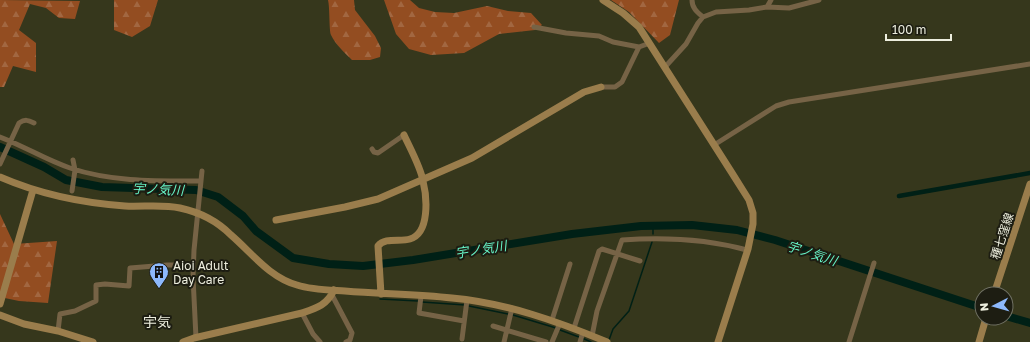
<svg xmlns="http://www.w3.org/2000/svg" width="1030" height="342" viewBox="0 0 1030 342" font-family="'Golos Text','Noto Sans JP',sans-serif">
	<defs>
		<pattern id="forest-firs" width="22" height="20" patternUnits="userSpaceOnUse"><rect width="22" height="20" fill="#934d21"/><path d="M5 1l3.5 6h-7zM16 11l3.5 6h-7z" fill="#a26741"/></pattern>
	</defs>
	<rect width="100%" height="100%" fill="#36371c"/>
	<path fill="url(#forest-firs)" d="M0 0 80 1 75 19 59 18 46 8 30 4 19 30 36 43V72L13 66 4 87H0Z
		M114 0H158L150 26 132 37 114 30Z
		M328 0H354L355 10 375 36 381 48 380 57 370 60H352C345 53 335 44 331 35 329 30 330 8 328 0Z
		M384 0H410L419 8 435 12 454 13 487 6 508 11 531 13 542 25 535 30 499 34 464 53 431 55 409 49 396 34Z
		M611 0H679L670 35 659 43 629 12Z
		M0 214 14 244 57 241 48 303 19 301 0 297Z"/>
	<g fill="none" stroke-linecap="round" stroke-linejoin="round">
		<path stroke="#002016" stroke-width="1.5" d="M653 234V226
			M380 299 418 301
			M422 302 465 305
			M469 306 508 314
			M513 315 556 328
			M560 330 579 337
			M582 338 591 342
			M609 340 613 329 629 311 652 242"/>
		<path stroke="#002016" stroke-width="4.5" d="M899 196 1030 173"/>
		<path stroke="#002016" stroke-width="8" d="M0 147 44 167 66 180 102 187 196 190 218 197 243 216 256 231 293 258 329 264 363 266 413 260 572 234 641 226 692 225 737 230 775 240 982 308
			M1006 316 1030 323"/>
		<path stroke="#766346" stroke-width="5" d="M692 0C692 8 697 12 703 17
			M767 7 771 0
			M534 27 566 33 599 36 613 42 639 47
			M665 67 686 44 698 23 703 17 716 12 749 10 767 7 789 8 819 0
			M601 87H615L622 82 639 47 650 43
			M0 137C24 146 46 160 70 168 112 182 156 181 200 181
			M714 145 776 106 789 102 1030 64
			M372 149 374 152 378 153 404 135
			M0 164 19 123C25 119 28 120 34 123
			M72 191 75 170 73 160
			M332 295 352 333 350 340 346 342
			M421 296 419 313 464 321
			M302 313 313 334 320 342
			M552 320 570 264
			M493 326 546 342
			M574 328 599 251 602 249 640 261
			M58 331 60 314 75 311 96 301V285L105 284 129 286 130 268 167 265H193
			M592 336 597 311 622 240C664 237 707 239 747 250
			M196 338 193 277 194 250 202 171
			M462 339 467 300
			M504 342 512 308
			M552 342 560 323
			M580 342 583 332
			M849 342 874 263"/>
		<path stroke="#9a7d4c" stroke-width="7" d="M603 0 623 13 639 27 732 173 749 200 753 213V224L748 249 718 342
			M0 177C39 194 82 203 125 206 143 207 162 204 180 208 199 212 217 221 231 235 252 253 269 277 297 285 312 290 329 290 345 291 381 294 416 294 452 298 506 303 557 321 607 342
			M276 220 345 207 378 199 472 158 584 92 601 87
			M381 294 378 246C385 237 400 242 410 239 430 233 427 197 423 181 421 168 410 148 404 135
			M994 294 1030 184
			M0 304 33 190
			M0 315 24 324 58 331 93 342
			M183 342 194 338 302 313C317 308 327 305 334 290
			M979 342 986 318"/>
	</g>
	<defs>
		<symbol id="building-pin" viewBox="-11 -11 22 30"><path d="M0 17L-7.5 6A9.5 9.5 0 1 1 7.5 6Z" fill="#8db9fc" stroke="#1d1d12"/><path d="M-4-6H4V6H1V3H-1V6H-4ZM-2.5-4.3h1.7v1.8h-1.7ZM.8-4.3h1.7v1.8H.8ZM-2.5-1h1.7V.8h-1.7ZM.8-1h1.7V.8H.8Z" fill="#111"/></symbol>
	</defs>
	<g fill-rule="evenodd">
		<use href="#building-pin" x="148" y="261" width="22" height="30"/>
	</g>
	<g text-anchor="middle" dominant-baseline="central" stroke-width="4" stroke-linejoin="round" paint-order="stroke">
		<g font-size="12" fill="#edeede" stroke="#1d1d12">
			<text transform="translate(1002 236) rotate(-72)">種七窪線</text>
		</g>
		<g font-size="12" fill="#edeede" stroke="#1d1d12" text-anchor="start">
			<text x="173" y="265">Aioi Adult<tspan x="173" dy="14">Day Care</tspan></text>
		</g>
		<g font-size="13" font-style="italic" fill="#67f6c9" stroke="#1d1d12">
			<text transform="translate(158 189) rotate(2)">宇ノ気川</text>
			<text transform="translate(481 249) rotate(-9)">宇ノ気川</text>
			<text transform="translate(812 253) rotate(18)">宇ノ気川</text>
		</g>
		<g font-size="14" fill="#edeede" stroke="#1d1d12">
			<text x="157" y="321">宇気</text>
		</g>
	</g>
	<g transform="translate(994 306) rotate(264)"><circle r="19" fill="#1d1d12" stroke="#707164"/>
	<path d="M0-3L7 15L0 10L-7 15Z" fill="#8db9fc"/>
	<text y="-6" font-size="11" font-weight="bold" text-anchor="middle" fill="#edeede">N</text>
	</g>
	<path d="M886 34v6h65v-6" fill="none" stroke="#edeede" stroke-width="2"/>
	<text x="892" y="34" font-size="12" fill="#edeede" stroke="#1d1d12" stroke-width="3" paint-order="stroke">100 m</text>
</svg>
